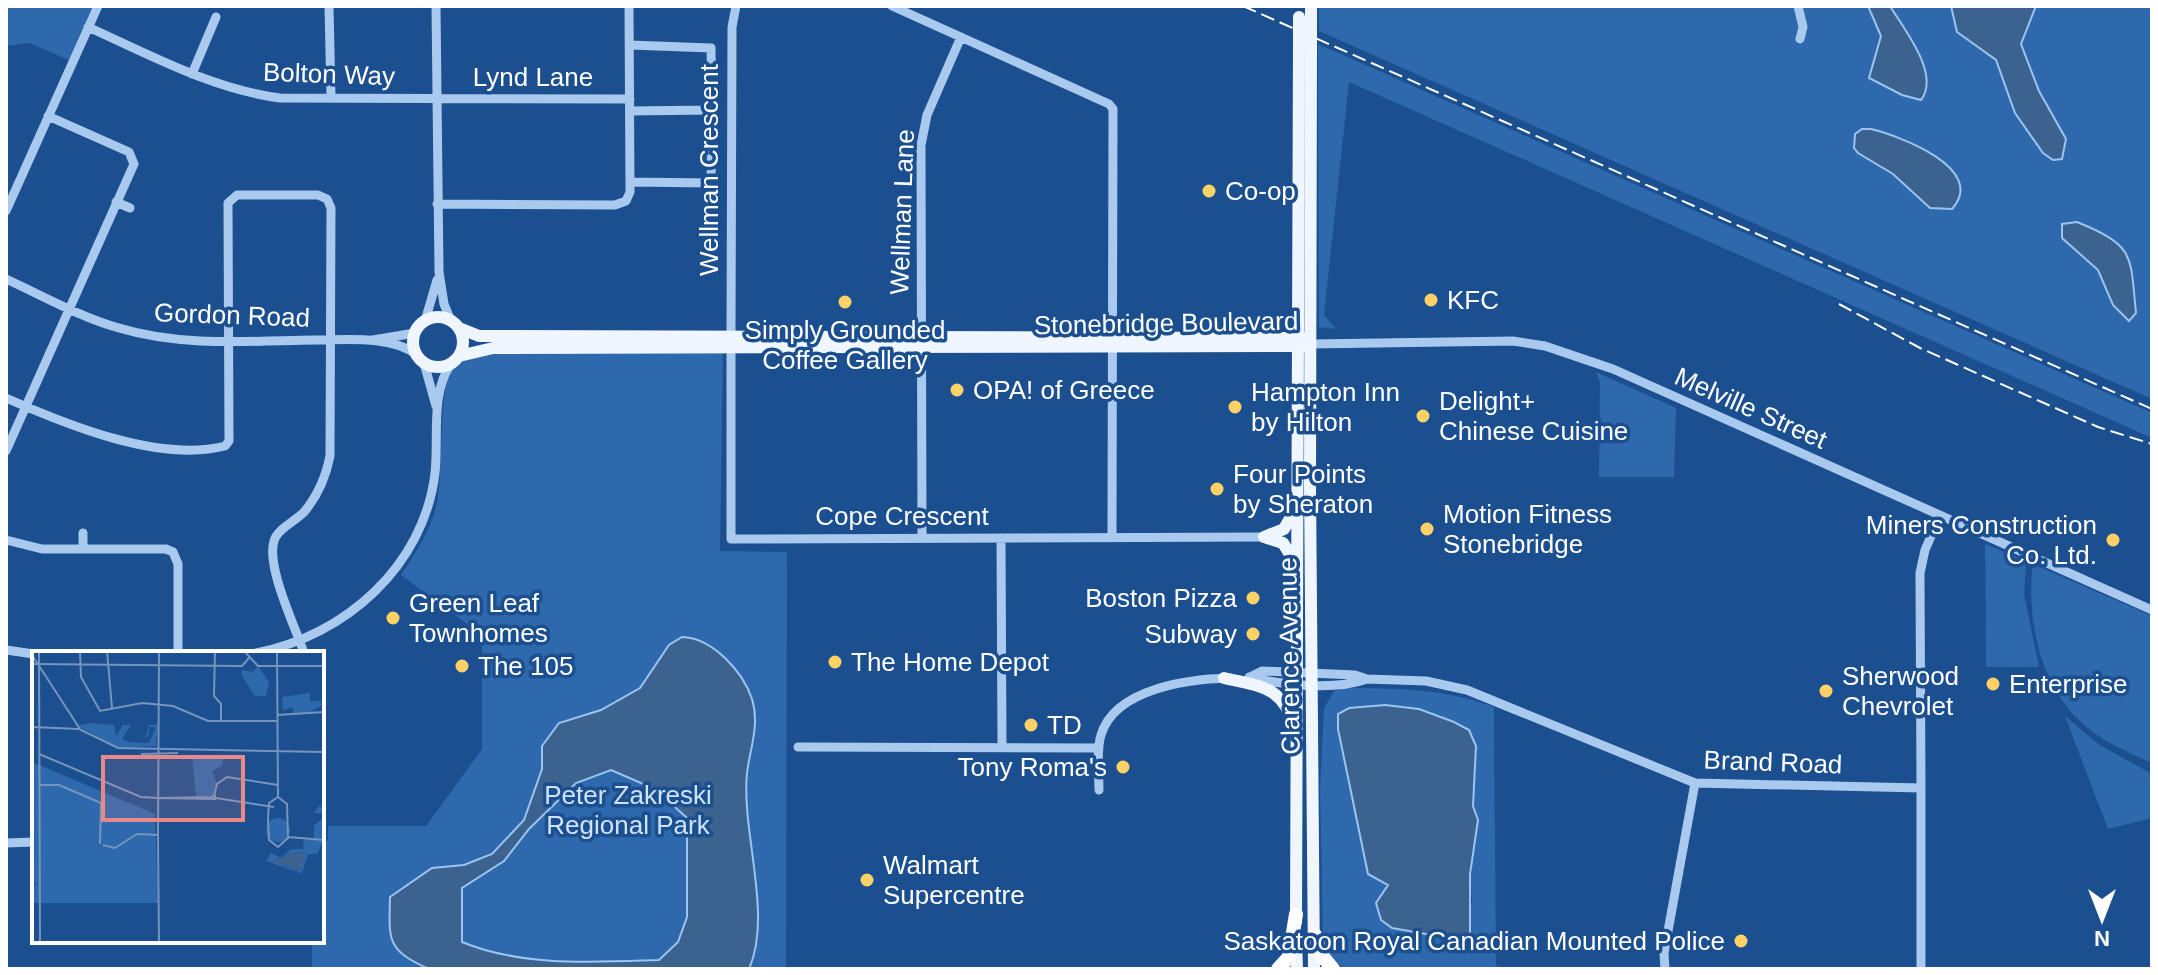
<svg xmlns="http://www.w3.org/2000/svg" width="2158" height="975" viewBox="0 0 2158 975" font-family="Helvetica,sans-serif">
	<rect width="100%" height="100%" fill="#1b4f8f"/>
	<path fill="#2e69ad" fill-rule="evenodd" d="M6 6H93L69 60 29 43 6 46Z
		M1319 6H2152V399L1319 31Z
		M1318 44 2152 413V438L1349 82 1324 315 1336 329 1319 327Z
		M476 349 723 353 720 551 787 552 786 969H312V941H322V848L328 839V826H426L482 749V635L401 575C416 552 431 530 437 503 444 471 438 389 452 368 457 360 467 355 476 349Z
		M1596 372 1676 408 1674 477H1599L1600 383Z
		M1985 544 2026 561 2024 594 2039 667H1986Z
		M2033 564 2152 616V763C2126 751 2098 740 2078 719 2039 682 2026 615 2033 564Z
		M1346 688C1399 688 1445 689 1494 707L1496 965 1508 969H1346L1329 959 1323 944 1320 788 1324 708 1334 691ZM1473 806 1478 820 1470 874 1472 902 1453 941 1427 933H1415L1386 893 1385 881Z
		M2065 716 2098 744 2152 774V818L2108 829Z"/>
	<path fill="#3c6290" stroke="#9cc4f0" stroke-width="2" fill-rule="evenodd" d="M1868 6H1890C1903 28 1941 74 1921 100L1902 95 1869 78 1881 36Z
		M1951 6H2036L2021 44 2039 91 2066 139 2062 159 2053 160 2043 153 2015 113 1996 60 1957 32Z
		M1871 129C1900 136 1988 169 1952 209L1930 208 1893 174 1858 153 1854 148 1855 134 1862 129Z
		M2077 222C2136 246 2130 255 2136 313L2129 321 2113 305 2098 270 2062 238V224Z
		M682 637C713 638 743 672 752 699 760 725 750 748 747 773 741 831 773 915 749 969H429C386 950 389 940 390 897L432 868 464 865 492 854 524 820 542 769V746L559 723 601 710 640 688 669 645ZM611 770 655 789 687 818V917L678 942 659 960C595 962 522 967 462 942V888L504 861 529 829 576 783Z
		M1385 705 1419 709 1454 722 1469 730 1476 746 1473 806 1478 820 1470 874V936L1465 941 1392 928 1381 920 1376 903 1388 885 1368 874 1338 729V714L1349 708Z"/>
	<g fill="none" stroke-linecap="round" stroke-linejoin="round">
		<path stroke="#a9c9ee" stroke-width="9" d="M329 6 331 97
			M436 6 439 272 444 304 451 321
			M892 6 1109 104 1113 109 1112 537
			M1798 6 1803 27 1800 39
			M88 27C150 55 212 89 280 98L630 99
			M630 45 711 48 712 110
			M192 74 216 17
			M630 111 712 110 711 183 630 182
			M116 202 130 208
			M437 204 615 205 626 201 630 192 629 6
			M6 211 98 6
			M6 279C43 296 80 317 119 328 182 347 250 341 315 340 346 340 391 335 417 355
			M425 321 437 280
			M731 334 732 27 736 6
			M373 340 415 333
			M1311 344 1513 341 1545 346 1613 369 2152 610
			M731 349V539L1264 537
			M424 363 436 406
			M6 398C65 424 159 463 225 446L229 441 228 203 237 195H318L327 199 331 208 330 456C326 476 318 495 305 511 296 521 277 529 274 541 266 567 295 626 304 653
			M6 451 134 164 129 152 48 116
			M922 538 921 145 927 115 961 37
			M1001 538 1002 747
			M6 540 42 549H166L173 552 178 564V653
			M83 549V533
			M6 650 34 654
			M256 653C345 636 424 566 435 473 439 439 430 393 451 364
			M1249 677C1282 685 1334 691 1367 679
			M1250 677 1262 671 1355 675 1367 679 1426 681 1467 690 1695 783 1921 788 1920 573 1925 550 1940 516
			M798 747 1099 748
			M1921 788V969
			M1099 790C1099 773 1096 751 1101 735 1115 688 1190 679 1230 678
			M6 843 34 842
			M1665 969 1664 953 1695 783"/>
		<path stroke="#f0f6ff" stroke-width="12" d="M1311 6V21
			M1311 47 1310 485 1314 969
			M413 342a25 25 0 1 1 50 0a25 25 0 1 1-50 0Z
			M459 328 479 336 1302 338
			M459 356 493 348 1303 346
			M1264 537 1284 529 1296 508
			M1267 538 1283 543 1296 564
			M1224 678C1262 687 1280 685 1295 725
			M1296 922 1299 41
			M1296 940 1297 969"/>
		<path stroke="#fff" stroke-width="14" d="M1315 935 1323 957 1333 969
			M1278 969 1289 957 1296 914"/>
		<path stroke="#fff" stroke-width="2" stroke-dasharray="14 6" stroke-linecap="butt" d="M1243 6 2152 409
			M1839 304 1920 348 2098 427 2152 444"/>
		<path stroke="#f0f6ff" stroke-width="12" d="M1299 41V17
			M1311 47V21"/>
	</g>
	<g fill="#ffd166" stroke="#1b4f8f" stroke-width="3">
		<circle cx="1209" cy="191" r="8"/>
		<circle cx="1431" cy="300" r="8"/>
		<circle cx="845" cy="302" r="8"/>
		<circle cx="957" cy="390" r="8"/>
		<circle cx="1235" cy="407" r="8"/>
		<circle cx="1423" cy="416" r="8"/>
		<circle cx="1217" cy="489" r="8"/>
		<circle cx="1427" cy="529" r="8"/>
		<circle cx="2113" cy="540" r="8"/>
		<circle cx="1253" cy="598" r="8"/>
		<circle cx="393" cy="618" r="8"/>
		<circle cx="1253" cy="634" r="8"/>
		<circle cx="835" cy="662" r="8"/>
		<circle cx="462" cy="666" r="8"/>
		<circle cx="1993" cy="684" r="8"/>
		<circle cx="1826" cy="691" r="8"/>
		<circle cx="1031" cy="725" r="8"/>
		<circle cx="1123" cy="767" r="8"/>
		<circle cx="867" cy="880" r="8"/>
		<circle cx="1741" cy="941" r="8"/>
	</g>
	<g text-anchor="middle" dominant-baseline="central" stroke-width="7" stroke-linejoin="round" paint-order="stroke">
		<g font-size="26" fill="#fff" stroke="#1b4f8f">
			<text transform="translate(329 74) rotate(2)">Bolton Way</text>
			<text x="533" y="77">Lynd Lane</text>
			<text transform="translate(709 170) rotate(-90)">Wellman Crescent</text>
			<text transform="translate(902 212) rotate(-88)">Wellman Lane</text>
			<text transform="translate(232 315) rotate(2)">Gordon Road</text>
			<text transform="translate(1166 323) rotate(-1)">Stonebridge Boulevard</text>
			<text transform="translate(1751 408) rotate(24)">Melville Street</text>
			<text x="902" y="516">Cope Crescent</text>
			<text transform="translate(1289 656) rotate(-91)">Clarence Avenue</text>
			<text transform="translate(1773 762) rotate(2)">Brand Road</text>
		</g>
		<g font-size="26" fill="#fff" stroke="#1b4f8f" text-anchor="start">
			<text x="1225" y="191">Co-op</text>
			<text x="1447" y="300">KFC</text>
			<text x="845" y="330" text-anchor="middle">Simply Grounded<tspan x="845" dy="30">Coffee Gallery</tspan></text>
			<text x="973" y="390">OPA! of Greece</text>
			<text x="1251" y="392">Hampton Inn<tspan x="1251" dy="30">by Hilton</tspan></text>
			<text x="1439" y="401">Delight+<tspan x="1439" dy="30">Chinese Cuisine</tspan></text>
			<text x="1233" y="474">Four Points<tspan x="1233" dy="30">by Sheraton</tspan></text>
			<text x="1443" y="514">Motion Fitness<tspan x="1443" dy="30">Stonebridge</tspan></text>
			<text x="2097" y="525" text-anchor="end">Miners Construction<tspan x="2097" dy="30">Co. Ltd.</tspan></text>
			<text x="1237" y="598" text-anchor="end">Boston Pizza</text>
			<text x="409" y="603">Green Leaf<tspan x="409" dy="30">Townhomes</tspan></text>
			<text x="1237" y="634" text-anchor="end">Subway</text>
			<text x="851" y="662">The Home Depot</text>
			<text x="478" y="666">The 105</text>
			<text x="1842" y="676">Sherwood<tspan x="1842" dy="30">Chevrolet</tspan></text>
			<text x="2009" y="684">Enterprise</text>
			<text x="1047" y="725">TD</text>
			<text x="1107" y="767" text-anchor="end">Tony Roma's</text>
			<text x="883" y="865">Walmart<tspan x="883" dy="30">Supercentre</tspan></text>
			<text x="1725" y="941" text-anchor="end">Saskatoon Royal Canadian Mounted Police</text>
		</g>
		<g font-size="26" fill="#cfe3fa" stroke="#1b4f8f">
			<text x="628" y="795">Peter Zakreski<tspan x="628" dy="30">Regional Park</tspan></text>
		</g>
	</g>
	<g transform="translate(32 651)">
		<rect width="292" height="292" fill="#1b4f8f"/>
		<path d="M226 15 237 31 234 45H223L210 25V19L221 21ZM278 42V50H289V55L274 63H261V56L251 59 250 46ZM58 72 82 74 84 86 91 74H99L90 88 96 91 117 92 124 76H117V83L113 88 117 74H126L124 95 86 97 46 75ZM160 104H211V105L191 106 190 115 180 120 185 132 182 144 164 146ZM0 111 123 163 126 252H0V234L6 233 0 232ZM288 154 292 161V187L286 202 276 204 270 222 274 224 234 210 239 202 249 207 259 198H271L272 187H282V174L292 167 290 162H282ZM263 201 274 202 267 220 240 210ZM234 179a12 12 0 1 1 24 0a12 12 0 1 1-24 0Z" fill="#2e69ad" fill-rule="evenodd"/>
		<path d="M263 201 274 202 269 220 239 210Z" fill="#3c6290"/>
		<path fill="none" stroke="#7695bc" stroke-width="2" d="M7 0 8 292M48 0 49 26 68 60 110 52 141 55 176 70H245M75 0 80 57M183 0 182 45 189 53V70M212 0 226 15H292M245 0 246 147M0 4 48 78M0 13 210 15 217 7M245 64 292 61M0 76 47 78 86 97 292 101M7 103 109 146 126 147M109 103 146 102M7 134H27L69 152 68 193M182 145 185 133 195 126 246 134M183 145V148L126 147 179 146ZM246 146 255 153 256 187 246 196 237 189 236 167 237 152ZM184 147 242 156M126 186 127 292M126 186 127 0M256 186 292 189M71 194 83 197 105 183 127 184"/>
		<path fill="#e88989" fill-opacity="0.15" stroke="#e88989" stroke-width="4" d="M71 106H211V169H71Z"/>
		<rect width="292" height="292" fill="none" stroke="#fff" stroke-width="4"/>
	</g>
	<rect width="2158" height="975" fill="none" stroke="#ffffff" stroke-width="16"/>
	<g transform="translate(2102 919) rotate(180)" stroke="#1b4f8f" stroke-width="6" paint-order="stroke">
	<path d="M0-6L14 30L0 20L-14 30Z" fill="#ffffff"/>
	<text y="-12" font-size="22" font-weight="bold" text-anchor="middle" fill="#ffffff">N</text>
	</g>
</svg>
